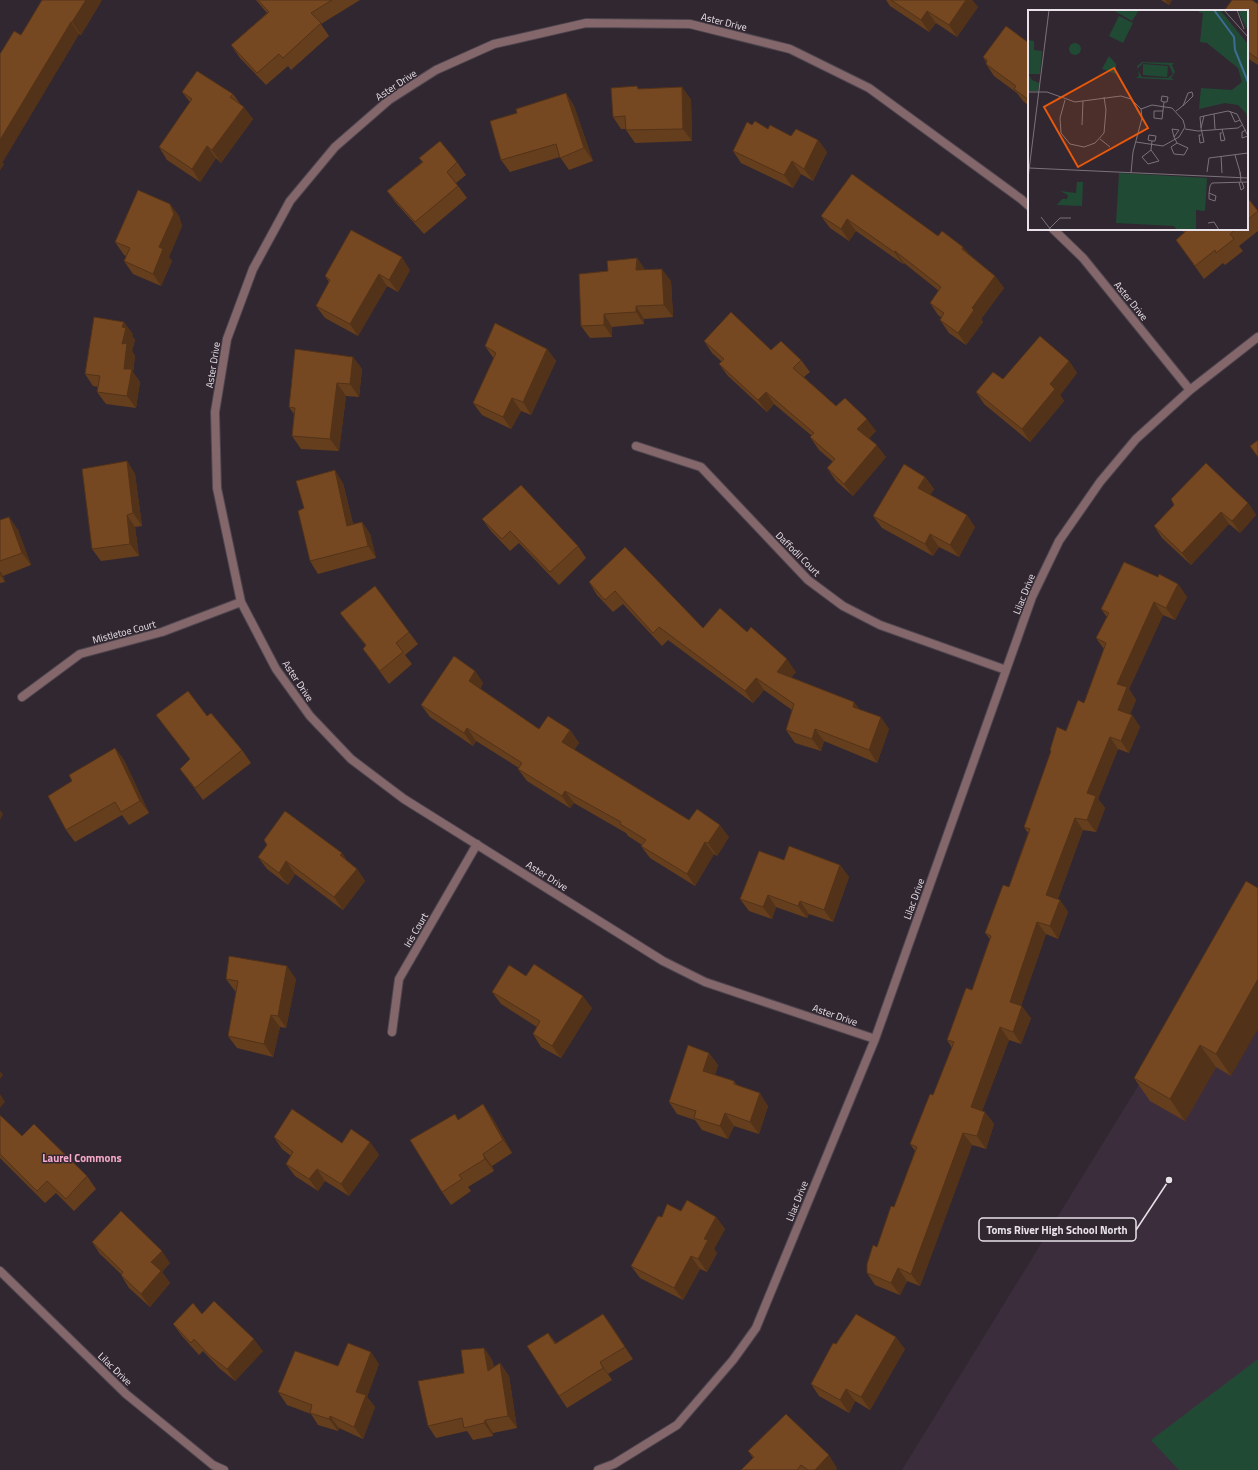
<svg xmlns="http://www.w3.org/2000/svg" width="1258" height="1470" viewBox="0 0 1258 1470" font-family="'Titillium Web',sans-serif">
	<rect width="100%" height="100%" fill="#312731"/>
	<path fill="#3c2d3d" d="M1258 891V1470H902Z"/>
	<path fill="#214a35" d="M1258 1359V1470H1179L1151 1440Z"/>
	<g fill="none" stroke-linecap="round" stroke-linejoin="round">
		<defs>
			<path id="minor" d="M1053 229 1083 258 1190 390
				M636 446 701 467 808 580 843 606 880 625 1006 670
				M22 697 80 654 162 632 241 602
				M392 1032 399 979 477 844
				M875 1039 705 982 663 961 404 799 351 759 310 716 276 669 241 602 217 488 215 412 227 339 253 269 290 201 335 147 389 100 436 70 494 44 586 23 690 24 790 49 869 88 1021 199 1029 206
				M0 1271 126 1394 213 1465 224 1470
				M598 1470 614 1464 677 1425 733 1360 756 1328 875 1039 1032 597 1059 541 1100 482 1136 439 1190 390 1258 337"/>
		</defs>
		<use href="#minor" stroke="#4e454e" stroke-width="10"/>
		<use href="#minor" stroke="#83676b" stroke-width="8"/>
	</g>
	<path fill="#653e1d" d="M102 0 81 35 79 34 2 163 4 164 0 170V54L21 35Z
		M256 0H360L321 24 329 36 291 70 288 66 266 85 240 58 231 45 267 13Z
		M886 0H972L978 7 957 37 936 23 929 32 890 6Z
		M1161 0H1172L1169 5Z
		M1258 4V65L1247 58V11Z
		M1029 43V106L1023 101 1017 93 994 76 986 64V62L983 57Z
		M637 86 639 89 682 87 691 100 692 141 635 143 626 130V129H621L613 117Z
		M182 92 233 94 241 105 253 119 221 163 216 158 200 182 167 160 159 147 190 102Z
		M566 93 574 106 593 161 569 170 560 157 510 172 501 160 517 113Z
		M752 125 768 129 791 136 818 140 827 152 813 181 801 174 793 188 741 163 733 151Z
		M419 158 457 162 466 175 456 183 467 198 424 234 396 203 387 191 422 162Z
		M852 174 938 236 963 247 969 254 995 276 1004 288 981 319 983 322 966 345 949 333 940 320 942 318 938 315 930 303 939 291 904 263 903 264 856 231 849 241 830 228 821 216Z
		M1247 197 1258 211V231L1239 246 1243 251 1225 265 1223 263 1204 279 1176 240 1184 233 1182 229H1247Z
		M170 204 179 216 182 226 169 257 172 261 161 286 133 274 124 261 126 256 124 255 115 242Z
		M637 258 645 270 671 281 673 317 644 319V324L612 327V337L590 338 581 326 608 271Z
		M410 270 398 292 387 286 358 336 325 318 316 306 329 282 325 276Z
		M133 334 132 336 135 340 132 351 135 356 133 372 140 382 136 408 106 404 97 392 98 387 93 386 85 374Z
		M704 341 771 350 801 360 810 372 804 377 836 406 876 431 869 438 886 457 853 496 836 481 827 468 833 462 819 450 810 437 812 436 774 404 767 412 728 376 719 364 722 362 712 353Z
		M485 346 547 349 556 361 531 415 521 411 511 429 482 415 473 403 494 359Z
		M353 357 362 369 359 397 346 396 339 451 301 449 292 436 294 414 289 407Z
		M1069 361 1077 373 1060 395 1064 401 1030 442 984 404 976 392 1003 379Z
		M127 461 135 474 142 526 135 527 139 556 101 561 92 549Z
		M925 477 934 489 930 495 975 527 959 557 939 547 933 556 882 528 873 516Z
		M343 483 353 524 362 522 370 534 376 558 318 574 310 561 304 508Z
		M1248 503 1256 515 1240 533 1229 524 1191 565 1162 538 1154 526Z
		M9 517 18 530 31 565 3 576 5 582 0 583V520Z
		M482 519 578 546 586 558 559 585 519 543 510 551 491 531Z
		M625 547 703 628 747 632 796 672 791 677 854 702 860 710 889 729 877 763 824 741 821 751 795 743 786 730 792 710 764 690 753 703 668 640 662 646 623 604 613 612 597 595 589 582Z
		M1158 577 1178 584 1187 597 1175 620 1163 615 1129 689 1136 700 1130 714 1132 715 1140 727 1129 753 1118 749 1098 799 1105 808 1096 832 1083 830 1058 899 1060 900 1068 912 1058 939 1046 934 1021 1006 1031 1018 1021 1044 1009 1040 982 1111 985 1112 994 1124 986 1149 972 1145 920 1286 907 1281 900 1295 875 1285 867 1273 877 1247 894 1207 915 1151 910 1144 933 1095 952 1048 947 1040 972 990 990 939 985 933 1009 887 1028 833 1024 827 1051 751 1050 750 1066 731 1084 703 1104 649 1096 638 1107 617 1101 609Z
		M340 613 409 632 418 644 405 655 412 664 389 684 363 649 366 646 349 625Z
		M475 671 483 683 480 689 539 729 570 730 579 743 574 750 689 820 729 837 717 856 714 854 695 886 650 858 641 846 642 845 628 836 626 833 574 803 570 808 527 781 518 769 519 768 476 741 473 746 430 717 421 705Z
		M156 715 207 716 242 750 251 763 203 800 180 769 190 759 165 727Z
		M115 748 124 760 149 813 129 825 122 815 75 842 66 830 72 781Z
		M267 845 342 853 347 861 357 869 365 881 343 910 295 874 288 885 267 869 258 857Z
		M784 860 840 865 849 877 833 922 809 914 807 918 776 907 772 919 749 911 740 899Z
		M1258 888 1231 1076 1216 1067 1185 1121 1150 1101 1134 1078Z
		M526 976 592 1008 561 1058 541 1047 533 1034 537 1027 501 1004 492 992Z
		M226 979H296L286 1028 280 1027 273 1057 237 1048 228 1036 236 992 235 991Z
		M709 1053 718 1065 715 1075 734 1081 737 1085 768 1106 759 1134 734 1126 728 1139 702 1130 695 1120 677 1114 669 1102Z
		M0 1115 22 1136 87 1176 96 1189 74 1211 56 1193 45 1203 0 1158Z
		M492 1117 512 1153 492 1166 494 1171 468 1187 471 1191 451 1205 442 1192 459 1119Z
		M274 1137 342 1143 370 1142 379 1155 349 1196 325 1181 318 1191 295 1176 286 1164 291 1156 282 1149Z
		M681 1211 716 1217 725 1229 714 1249 717 1253 707 1272 700 1269 683 1300 640 1278 631 1266 662 1217Z
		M92 1242 170 1263 162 1272 170 1283 150 1307 129 1288 121 1275V1274L100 1254Z
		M202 1314 263 1351 235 1381 219 1368 203 1351 199 1355 182 1336 173 1324Z
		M603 1314 633 1359 608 1374 612 1380 567 1408 559 1396 548 1333 556 1343Z
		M836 1344 905 1349 870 1410 855 1401 849 1413 819 1396 811 1384Z
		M484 1348 492 1360 494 1367 500 1363 509 1376 517 1428 493 1433V1436L473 1440 467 1431 436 1438 428 1426 464 1373Z
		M379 1364 367 1397 375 1407 363 1439 339 1428 338 1431 318 1425 311 1414 287 1405 278 1392 338 1366Z
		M748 1451 837 1468 835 1470H741L753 1458Z"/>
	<path fill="#523218" d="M86 0H102L81 35 72 22Z
		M966 0H972L978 7 957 37 949 25Z
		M1165 0H1172L1169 5Z
		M927 11 936 23 929 32 921 20Z
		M71 22 79 34 2 163 4 164 0 170V140Z
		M682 87 691 100 692 141 683 129Z
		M566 93 574 106 593 161 584 148Z
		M244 107 253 119 221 163 212 150Z
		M818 140 827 152 813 181 804 169Z
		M207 146 216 158 200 182 192 169Z
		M792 161 801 174 793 188 784 175Z
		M170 204 179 216 182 226 169 257 172 261 161 286 153 274 159 247Z
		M847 219 856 231 849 241 841 229Z
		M963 247 972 259 962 249Z
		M895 251 904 263 903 264 894 252Z
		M402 257 410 270 398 292 389 280Z
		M637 258 645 270H636Z
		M662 269 671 281 673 317 664 305Z
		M379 274 387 286 358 336 350 324Z
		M995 276 1004 288 981 319 983 322 966 345 958 333 972 308Z
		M636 306 644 319V324L636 312Z
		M604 314 612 327V337L604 325Z
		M124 322 133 334 132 336 135 340 132 351 135 356 133 372 140 382 136 408 127 396 124 369 122 344V327Z
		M547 349 556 361 531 415 523 402Z
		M353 357 362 369 359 397 350 384Z
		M1069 361 1077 373 1060 395 1064 401 1030 442 1022 429 1050 384Z
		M337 383 346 396 339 451 330 439Z
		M766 392 774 404 767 412 758 400Z
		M512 398 521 411 511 429 503 417Z
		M867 419 876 431 866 442 857 429Z
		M877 445 886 457 853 496 844 484Z
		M127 461 135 474 142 526 133 513Z
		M335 470 343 483 356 538 347 526Z
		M925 477 934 489 927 500 918 488Z
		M1248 503 1256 515 1240 533 1232 521Z
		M1221 512 1229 524 1191 565 1182 553Z
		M127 515 135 527 139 556 130 544Z
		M967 515 975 527 959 557 950 545Z
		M9 517 18 530 31 565 22 553Z
		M362 522 370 534 376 558 368 546Z
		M930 534 939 547 933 556 925 544Z
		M0 571 3 576 5 582 0 575Z
		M1178 584 1187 597 1175 620 1166 608Z
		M1154 602 1163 615 1129 689 1136 700 1127 722 1118 710 1117 684Z
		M787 659 796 672 786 684 777 672Z
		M475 671 483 683 478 693 469 681Z
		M756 678 764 690 753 703 745 691Z
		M854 702 863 714 853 707Z
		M1132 715 1140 727 1129 753 1121 741Z
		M881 717 889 729 877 763 869 750Z
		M467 728 476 741 473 746 464 733Z
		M815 729 824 741 821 751 812 739Z
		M570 730 579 743 571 755 562 742Z
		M1110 737 1118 749 1098 799 1105 808 1096 832 1087 820V793Z
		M115 748 124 760 149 813 140 801Z
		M565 791 574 803 570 808 562 796Z
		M0 810 3 814 0 820Z
		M1075 818 1083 830 1055 907 1046 895Z
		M720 825 729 837 717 856 708 843Z
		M705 842 714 854 695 886 687 874Z
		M342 853 350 866 340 855Z
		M286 861 295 874 288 885 279 873Z
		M840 865 849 877 833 922 824 910Z
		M357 869 365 881 343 910 334 897Z
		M768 895 776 907 772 919 763 907Z
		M1060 900 1068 912 1058 939 1050 926Z
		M800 901 809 914 807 918 798 906Z
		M1037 922 1046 934 1018 1015 1010 1002Z
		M287 966 296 979 286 1028 278 1016Z
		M1258 979V1029L1231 1076 1216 1054Z
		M583 996 592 1008 561 1058 552 1046Z
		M1022 1006 1031 1018 1021 1044 1013 1032Z
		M271 1015 280 1027 273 1057 264 1044Z
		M1000 1027 1009 1040 979 1119 971 1107Z
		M1200 1045 1216 1067 1185 1121 1170 1099Z
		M709 1053 718 1065 712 1083 703 1071Z
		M0 1071 3 1075 0 1079Z
		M760 1093 768 1106 759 1134 750 1122Z
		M0 1094 5 1102 0 1108Z
		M483 1104 492 1117 512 1153 503 1140Z
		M985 1112 994 1124 986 1149 977 1136Z
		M725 1113 734 1126 728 1139 720 1126Z
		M963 1133 972 1145 920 1286 911 1274Z
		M370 1142 379 1155 349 1196 341 1184Z
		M483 1154 492 1166 494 1171 485 1159Z
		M317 1169 325 1181 318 1191 309 1179Z
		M716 1217 725 1229 714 1249 717 1253 707 1272 698 1259 704 1239Z
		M162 1251 170 1263 162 1272 170 1283 150 1307 141 1294 151 1262Z
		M691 1256 700 1269 683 1300 674 1288Z
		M898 1268 907 1281 900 1295 891 1283Z
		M603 1314 612 1326 633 1359Z
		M896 1337 905 1349 870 1410 861 1397Z
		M254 1339 263 1351 235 1381 227 1369Z
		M484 1348 492 1360 497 1383 488 1371Z
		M371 1352 379 1364 367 1397 375 1407 363 1439 354 1427 356 1392Z
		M600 1362 612 1380 603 1368Z
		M500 1363 509 1376 517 1428 508 1416Z
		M846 1389 855 1401 849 1413 840 1400Z
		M330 1416 339 1428 338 1431 329 1419Z
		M485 1420 493 1433V1436L484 1423Z
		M829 1455 837 1468 835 1470H815Z"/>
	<path fill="#754822" stroke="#523218" d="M42 0H86L72 22H71L0 140V54L14 31 21 35Z
		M258 0H332L311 13 321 23 283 58 279 54 257 73 231 45 269 12Z
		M891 0H966L949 25 927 11 921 20Z
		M1232 0H1252L1258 4V59L1247 51V11H1224Z
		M1006 26 1029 43V100L1014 89 1016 86 986 64 987 60 983 57Z
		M197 71 233 94 230 97 244 107 212 150 207 146 192 169 159 147 192 99 182 92Z
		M637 86 638 89 682 87 683 129 626 130 625 116 613 117 611 88Z
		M566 93 584 148 560 158 556 144 501 160 490 121 517 113 516 109Z
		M755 121 768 129 770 125 791 136 796 129 818 140 804 169 792 161 784 175 733 151 747 122 752 125Z
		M440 141 457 162 447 172 458 186 415 222 387 191 423 162 419 158Z
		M852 174 938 236 942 231 963 247 962 249 995 276 972 308 974 310 958 333 940 320 944 313 930 303 941 287 895 251 894 252 847 219 841 229 821 216Z
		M138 190 170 204 174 214 159 247 163 249 153 274 124 261 130 248 115 242Z
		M1247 197 1258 211 1247 220Z
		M1183 229H1236L1230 234 1234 239 1216 253 1215 250 1195 266 1176 240 1186 231Z
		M351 230 402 257 389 280 379 274 350 324 316 306 330 280 325 276Z
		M637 258 636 270 662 269 664 305 636 306V312L604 314V325L581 326 579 274 608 271 607 261Z
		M731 312 771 350 781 341 801 360 793 368 836 406 845 398 867 419 857 429 877 445 844 484 827 468 835 459 810 437 814 433 766 392 758 400 719 364 724 359 704 341Z
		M94 317 124 322 122 327 126 328 122 344 127 343 124 369H132L127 396 97 392 100 376 85 374Z
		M495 323 547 349 523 402 512 398 503 417 473 403 496 353 485 346Z
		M1040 336 1069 361 1050 384 1055 389 1022 429 976 392 993 372 1003 379Z
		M295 349 353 357 350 384 337 383 330 439 292 436 295 408 289 407Z
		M1258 440V457L1250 446Z
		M127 461 133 513 127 515 130 544 92 549 82 469Z
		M1206 463 1248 503 1232 521 1221 512 1182 553 1154 526 1174 505 1171 499Z
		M904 464 925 477 918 488 967 515 950 545 930 534 925 544 873 516Z
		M335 470 347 526 362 522 368 546 310 561 298 511 304 508 296 481Z
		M521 485 578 546 550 572 510 531 502 539 482 519Z
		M9 517 22 553 0 561V520Z
		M625 547 703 628 720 608 747 632 751 627 787 659 777 672 854 702 853 707 881 717 869 750 815 729 812 739 786 730 794 704 756 678 745 691 659 627 653 633 615 591 605 600 589 582Z
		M1124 562 1158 577 1159 574 1178 584 1166 608 1154 602 1117 684 1127 687 1118 710 1132 715 1121 741 1110 737 1087 793 1096 796 1087 820 1075 818 1046 895 1060 900 1050 926 1037 922 1010 1002 1022 1006 1013 1032 1000 1027 971 1107 985 1112 977 1136 963 1133 911 1274 898 1268 891 1283 867 1273V1264L873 1245 877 1247 891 1206 894 1207 917 1147 910 1144 930 1094 933 1095 954 1042 947 1040 966 988 972 990 991 936 985 933 1003 885 1009 887 1030 829 1024 827 1051 751 1050 750 1057 727 1066 731 1078 700 1084 703 1106 643 1096 638 1109 613 1101 609Z
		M375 586 409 632 396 643 403 652 380 671 363 649 366 645 340 613Z
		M454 656 475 671 469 681 539 729 548 716 570 730 562 742 689 820 697 809 720 825 708 843 705 842 687 874 641 846 646 840 620 824 621 822 565 791 562 796 518 769 522 763 467 728 464 733 421 705Z
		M188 691 207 716 211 713 242 750 195 788 180 769 190 759 156 715Z
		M115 748 140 801 121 812 115 802 66 830 48 796 72 781 69 775Z
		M285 811 342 853 340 855 357 869 334 897 286 861 279 873 258 857 267 845 264 840Z
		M789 846 840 865 824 910 800 901 798 906 768 895 763 907 740 899 759 851 784 860Z
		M1246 881 1258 888V979L1216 1054 1200 1045 1170 1099 1134 1078Z
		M229 956 287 966 278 1016 271 1015 264 1044 228 1036 238 981 226 979Z
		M534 964 583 996 552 1046 533 1034 540 1021 492 992 509 965 526 976Z
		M688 1045 709 1053 703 1071 734 1081V1084L760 1093 750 1122 725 1113 720 1126 694 1118 696 1111 669 1102Z
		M483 1104 503 1140 483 1154 485 1159 459 1175 462 1179 442 1192 410 1140 455 1114 458 1120Z
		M292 1109 342 1143 351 1129 370 1142 341 1184 317 1169 309 1179 286 1164 293 1152 274 1137Z
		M0 1115 22 1136 34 1124 87 1176 66 1199 47 1181 37 1191 0 1154Z
		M687 1200 716 1217 704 1239 708 1240 698 1259 691 1256 674 1288 631 1266 658 1216 662 1217 667 1204 681 1211Z
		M121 1211 162 1251 151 1262 161 1271 141 1294 121 1275 123 1272 92 1242Z
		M214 1301 254 1339 227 1369 210 1356 194 1339 191 1343 173 1324 193 1303 202 1314Z
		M603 1314 625 1347 600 1362 603 1368 559 1396 527 1346 548 1333 555 1344Z
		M856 1314 896 1337 861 1397 846 1389 840 1400 811 1384 833 1343 836 1344Z
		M348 1343 371 1352 356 1392 366 1395 354 1427 330 1416 329 1419 310 1413 312 1405 278 1392 295 1351 338 1366Z
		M484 1348 488 1371 500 1363 508 1416 485 1420 484 1423 464 1428 462 1418 428 1426 418 1381 464 1373 461 1350Z
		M786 1414 829 1455 815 1470H808L801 1465 797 1470H741L754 1457 748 1451Z"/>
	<g text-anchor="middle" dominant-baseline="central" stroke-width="3" stroke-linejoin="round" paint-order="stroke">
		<g font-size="10" fill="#e9e2e9" stroke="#312731">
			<text transform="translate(724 22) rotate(14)">Aster Drive</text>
			<text transform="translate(396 85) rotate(-34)">Aster Drive</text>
			<text transform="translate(1131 301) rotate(51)">Aster Drive</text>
			<text transform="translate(213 365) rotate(-81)">Aster Drive</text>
			<text transform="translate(798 554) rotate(45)">Daffodil Court</text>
			<text transform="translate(1024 594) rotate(-68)">Lilac Drive</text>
			<text transform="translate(124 632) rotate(-15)">Mistletoe Court</text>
			<text transform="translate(298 681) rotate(56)">Aster Drive</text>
			<text transform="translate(547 876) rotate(32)">Aster Drive</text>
			<text transform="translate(914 899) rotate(-70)">Lilac Drive</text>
			<text transform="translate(416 930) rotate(-60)">Iris Court</text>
			<text transform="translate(835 1015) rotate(19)">Aster Drive</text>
			<text transform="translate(797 1201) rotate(-68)">Lilac Drive</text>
			<text transform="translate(115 1369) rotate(44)">Lilac Drive</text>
		</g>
		<g font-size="11" font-weight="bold" fill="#f8aacb" stroke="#312731">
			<text x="82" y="1158">Laurel Commons</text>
		</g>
	</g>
	<g transform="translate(1028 10)">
		<rect width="220" height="220" fill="#312731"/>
		<path d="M211 0H220V21L212 5Z" fill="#214a35"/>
		<path d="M173 0H192L219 33 220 111 218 103 210 95 197 93 171 99 173 78 204 80 214 72 210 58 179 33 172 32 175 3 170 2ZM0 30 6 31V40L14 41 12 64H0L4 70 11 73 10 81H0ZM49 172H55L54 196 29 195 34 189H39L40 185 32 181 48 183Z" fill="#214a35"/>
		<path d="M85 0H111L104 11ZM91 6 105 13 95 33 81 26ZM41 39a6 6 0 1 1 12 0a6 6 0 1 1-12 0ZM81 46 88 54V64L74 59ZM114 52 146 53 144 55 147 62 143 68 146 70 108 68 111 66 109 56ZM115 53 141 55 145 64 140 68 114 67 109 59ZM115 54 140 56 139 67 115 65ZM91 163 179 168 177 201 168 200V220H149L146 216 88 213Z" fill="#214a35" fill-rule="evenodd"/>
		<path fill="none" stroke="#3e6c94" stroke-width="2" d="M186 0 206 27 207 40 220 72"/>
		<path fill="none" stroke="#7b727b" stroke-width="1" d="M196 0 220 27M209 0 216 19M0 82H19L47 92 93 86 103 89 113 99 114 108 105 142 103 163M37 90 32 108 33 123 42 134 56 137 67 133 76 123 78 100 76 87M135 101H126V108L134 109 136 92H139L140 87 134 86 133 91 136 92M148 101 152 98 159 92 165 86 164 82 160 83 155 96M202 101 207 112 212 110M186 104 187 119M54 115 55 91M173 118 172 107 176 106M157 119 170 121 210 118 214 115M194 119 197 130 193 131 192 123H194M218 120 214 122V128L220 126M173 125H171L172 133 176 132 173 118 176 106 200 101 209 104 220 126M146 127 144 119 151 120 146 127 149 133 160 138 156 145 146 144 143 137 149 133M72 129 82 137M108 132 135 136 151 127 157 117 155 110 144 98 124 95 113 99M123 140 131 151 120 154 114 147 123 140 124 131 120 130 121 125 128 126 127 131H124M207 145 212 162M193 146 194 163M1 158 220 168M179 162 181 148 220 143M0 168 21 0M213 168 212 162 213 172M211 172 213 180 216 178 214 172M181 183 188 186 187 191 181 189V183L182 176 184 173 220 172M13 207 23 220M180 213 186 212 191 220M20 220 32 208H43"/>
		<path fill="#e8590c" fill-opacity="0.15" stroke="#e8590c" stroke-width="2" d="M86 58 120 118 50 157 16 97Z"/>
		<rect width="220" height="220" fill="none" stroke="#e9e2e9" stroke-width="2"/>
	</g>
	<path fill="none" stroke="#e9e2e9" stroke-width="1.5" d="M1169 1180L1136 1230"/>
	<circle fill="#e9e2e9" stroke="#312731" stroke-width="1.5" cx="1169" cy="1180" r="4"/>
	<rect fill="#312731" stroke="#e9e2e9" stroke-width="1.5" x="979" y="1218" width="157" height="23" rx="4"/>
	<g font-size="11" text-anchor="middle" font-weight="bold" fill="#e9e2e9">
		<text x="1057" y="1234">Toms River High School North</text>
	</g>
</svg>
